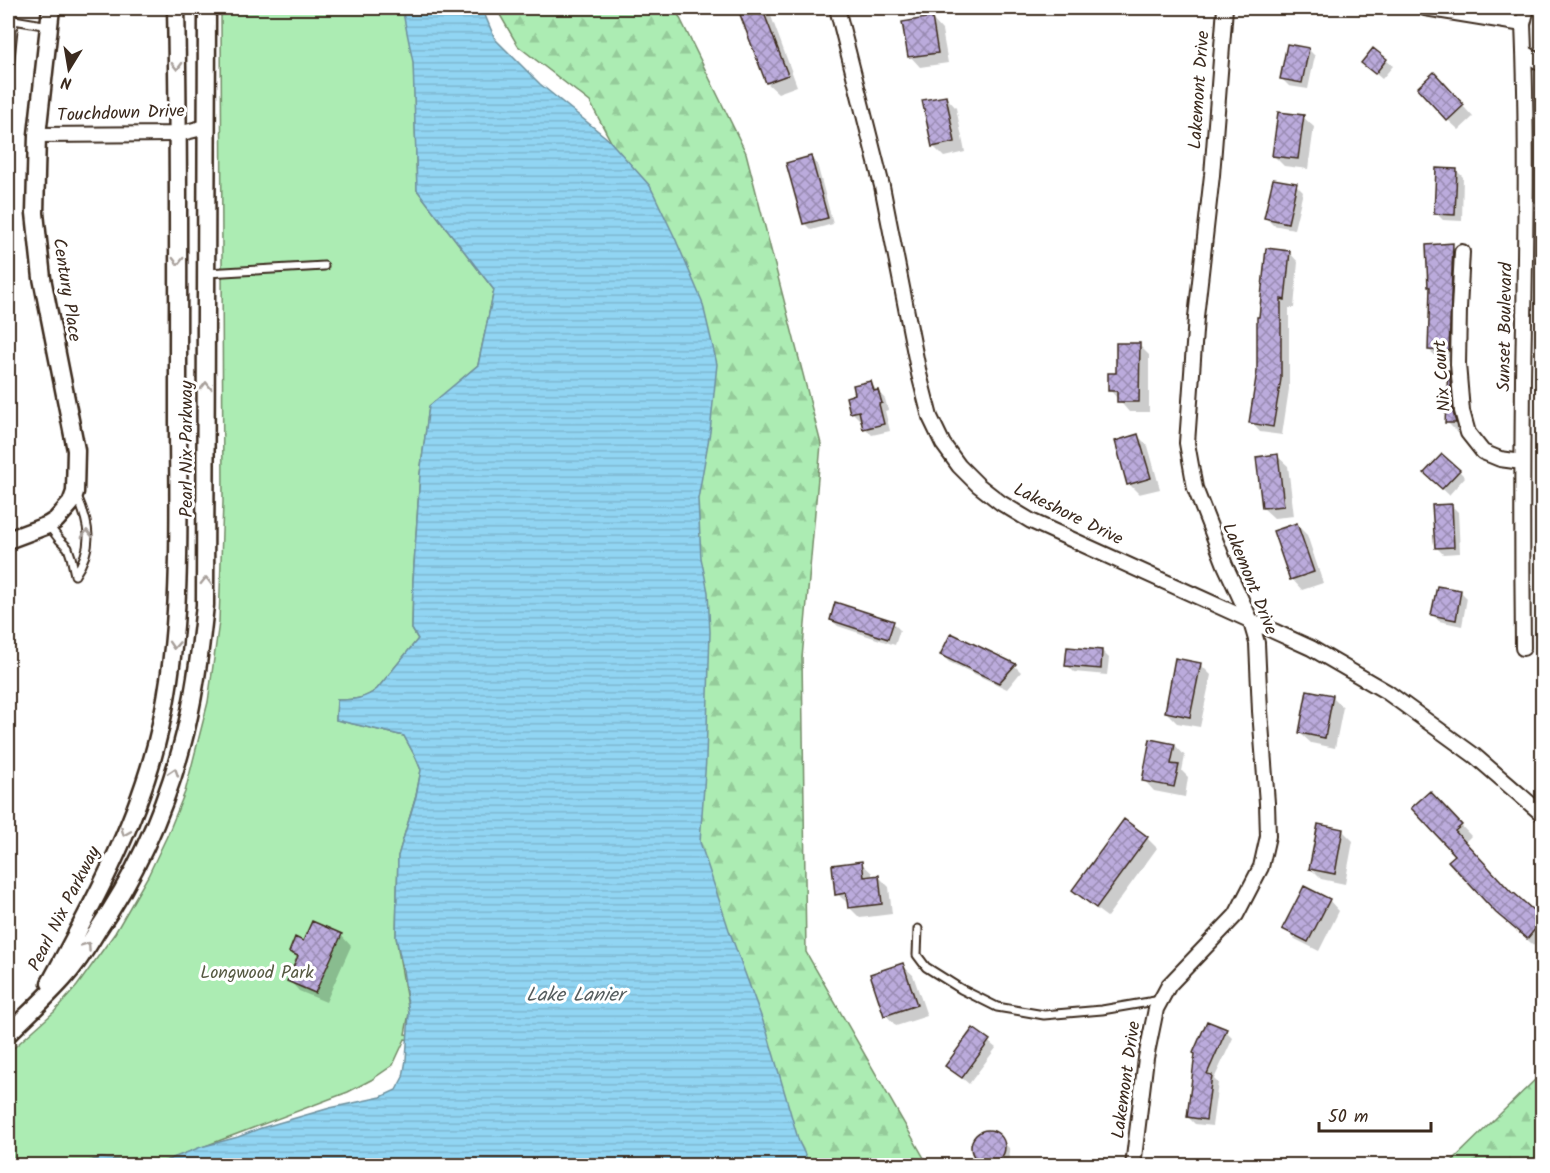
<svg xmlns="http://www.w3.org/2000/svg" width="1550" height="1173" viewBox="0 0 1550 1173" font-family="Kalam,sans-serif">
	<defs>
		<pattern id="forest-firs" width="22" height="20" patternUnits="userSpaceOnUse" patternTransform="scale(1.5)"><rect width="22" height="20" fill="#acecb3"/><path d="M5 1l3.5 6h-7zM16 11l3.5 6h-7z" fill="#95cb9a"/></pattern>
		<pattern id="water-rules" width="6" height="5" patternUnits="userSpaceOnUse" patternTransform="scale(1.5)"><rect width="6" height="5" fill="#91d5f3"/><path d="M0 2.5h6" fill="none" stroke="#7eb7d0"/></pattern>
		<pattern id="building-cross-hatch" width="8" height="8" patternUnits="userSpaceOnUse" patternTransform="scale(1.5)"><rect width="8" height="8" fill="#bbabdc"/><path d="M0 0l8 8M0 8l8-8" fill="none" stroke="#998bb2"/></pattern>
	</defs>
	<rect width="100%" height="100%" fill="#fff"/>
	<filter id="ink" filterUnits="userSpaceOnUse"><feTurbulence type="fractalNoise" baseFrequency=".0167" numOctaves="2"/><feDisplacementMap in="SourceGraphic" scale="12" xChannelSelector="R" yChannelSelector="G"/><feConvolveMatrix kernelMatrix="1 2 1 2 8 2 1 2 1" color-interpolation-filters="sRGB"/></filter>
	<g filter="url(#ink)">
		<path fill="#acecb3" stroke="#748b68" stroke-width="1.5" d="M221 8H412L417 190 494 290 478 365 429 407 420 474 413 580 412 629 418 639 377 689C365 699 353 700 337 700L336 720 404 736 416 758 421 770 416 796 398 856 396 937 409 1013 405 1034 451 1040V1045L405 1039 393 1065 371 1080 348 1092 155 1165 101 1158 78 1165 8 1166V1053L54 1012 77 986 115 933 148 876 168 834 185 792 208 702 219 622 223 502Z"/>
		<path fill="url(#forest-firs)" stroke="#748b68" stroke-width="1.5" d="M496 8H675L746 153 821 444 802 658 806 952 928 1165H807L709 954 681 763 670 254 590 102 518 46Z
			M1542 1073V1165H1448Z"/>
		<path fill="url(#water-rules)" stroke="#6f919e" stroke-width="1.5" d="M402 8H482L495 39 540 84 608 139 650 186 675 238 702 301 717 364 710 432 698 499 701 558 708 592 710 632 706 759 700 842 729 930 767 1032 799 1142 810 1165H77L101 1158 155 1165 201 1147 238 1137 261 1128 330 1108 381 1097 396 1090 403 1077 406 1060 409 1013 403 970 396 937 398 856 416 796 421 770 416 758 404 736 336 720 337 700C353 700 365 699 377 689L418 639 412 629 413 580 420 474 429 406 478 365 494 290 417 190 413 62Z"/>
		<path fill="#0003" d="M754 8H763L771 16 797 86 778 93 767 83 741 12Z
			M932 19 942 30 948 63 920 67 910 56Z
			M1308 49 1315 56 1308 89 1289 86 1282 79Z
			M1386 60 1393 66 1382 79 1370 69Z
			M1444 85 1473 117 1459 130 1448 120Z
			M946 97 956 108 965 152 944 157 933 146Z
			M1303 117 1314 127 1308 169 1284 166 1273 155Z
			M811 158 817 164 833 224 811 230 804 223Z
			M1456 170 1463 177 1462 221 1443 220 1436 213Z
			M1296 185 1303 192 1294 229 1273 225 1266 218Z
			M1452 245 1463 255 1459 361 1440 360 1429 350Z
			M1289 252 1298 262 1294 308H1289V389L1282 435 1260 432 1251 422Z
			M1139 345 1149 355V412H1129L1110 390 1117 375Z
			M1449 372 1459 382 1466 433H1458L1447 422Z
			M870 383 885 399 888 410 885 411 890 431 872 435 865 428 862 418 859 419 852 412 857 396Z
			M1138 436 1148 446 1160 489 1139 494 1129 484Z
			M1277 456 1288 466 1294 516 1274 518 1263 508Z
			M1459 471 1465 477 1449 495 1433 480Z
			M1451 505 1458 512 1460 553 1443 554 1436 547Z
			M1296 524 1307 535 1323 583 1302 590 1292 579Z
			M1461 592 1467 598 1462 626 1439 621 1433 615Z
			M836 604 893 623 900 630 895 645 838 626 831 620Z
			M952 635 1015 666 1021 672 1007 689 949 662 942 655Z
			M1102 651 1109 658 1107 675 1074 672 1067 665Z
			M1200 664 1211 675 1200 727 1177 723 1166 712Z
			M1332 696 1343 707 1335 748 1311 743 1300 733Z
			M1175 745 1185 756 1182 771 1188 777 1185 797 1154 791 1144 780Z
			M1440 803 1471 836 1464 843 1514 895 1542 920V944L1538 949 1508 923 1457 855Z
			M1343 831 1353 841 1345 884 1321 879 1311 869Z
			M1147 838 1157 848 1107 917 1084 900 1074 890Z
			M861 863 872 873V877L878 876 889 887 892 914 860 918 849 907V904L837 894Z
			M1329 900 1339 911 1319 951 1295 939 1284 928Z
			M341 935 351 946 326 1002 299 991 289 980 298 959 291 951 304 943Z
			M902 965 913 975 927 1016 896 1026 886 1015 872 975Z
			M974 1030 996 1048 969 1084 947 1065Z
			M1226 1031 1233 1038 1214 1079 1218 1083 1212 1126 1195 1124 1188 1117 1196 1054Z
			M983 1133H994L1009 1148 1010 1158 1005 1166H985L973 1152 972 1148 975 1139Z
			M1190 1162 1215 1163 1217 1166H1190Z"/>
		<path fill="url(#building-cross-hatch)" stroke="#3b2a1e" stroke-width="1.5" d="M750 8H762L788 75 766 83 739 12Z
			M932 17 938 53 908 57 902 22Z
			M1287 44 1309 48 1302 83 1280 79Z
			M1373 48 1387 59 1375 74 1361 63Z
			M1434 72 1464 105 1447 121 1417 88Z
			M946 96 955 142 932 147 922 100Z
			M1278 112 1304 115 1298 159 1272 156Z
			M811 156 828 218 803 224 786 163Z
			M1436 168 1457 169 1455 215 1434 214Z
			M1273 179 1297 183 1288 223 1264 218Z
			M1453 243 1449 351 1428 350 1430 287H1428L1426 245Z
			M1266 248 1290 251 1285 300 1281 299V379L1273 427 1249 423 1257 371V317H1259Z
			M1116 343H1140L1139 402H1117V391H1108V373H1116Z
			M1448 370H1449L1453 412 1456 423H1445Z
			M871 381 874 391 878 390 882 403 879 404 884 424 863 429 859 411 850 413 846 397 855 394 853 385Z
			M1138 434 1151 478 1127 485 1115 441Z
			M1278 454 1284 506 1262 508 1256 457Z
			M1442 454 1460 470 1442 489 1424 473Z
			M1452 504 1454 547 1435 548 1432 505Z
			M1297 523 1314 572 1290 580 1273 531Z
			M1437 586 1461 590 1456 620 1431 615Z
			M835 602 894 621 888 639 830 620Z
			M951 633 1016 664 999 683 940 655Z
			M1067 647 1102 650 1101 669 1065 666Z
			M1175 658 1201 663 1190 717 1165 712Z
			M1307 690 1333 695 1325 738 1299 733Z
			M1150 739 1175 744 1171 764 1179 765 1174 787 1142 781Z
			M1430 791 1462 825 1455 831 1513 894 1514 893 1542 918V921L1527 939 1496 913 1448 861 1455 855 1411 808Z
			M1124 819 1148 837 1096 908 1072 890Z
			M1318 824 1343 829 1335 874 1309 869Z
			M862 861 864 877 879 875 882 904 848 908 846 893 835 895 832 865Z
			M1304 886 1330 899 1308 942 1282 929Z
			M312 921 342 934 315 993 287 981 298 956 289 952 295 937 303 941Z
			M903 963 917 1005 884 1016 870 974Z
			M1207 1021 1227 1029 1207 1074 1212 1075 1206 1120 1187 1117 1195 1054 1193 1053Z
			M973 1028 990 1040 962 1078 945 1066Z
			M971 1147a17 17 0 1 1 34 0a17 17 0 1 1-34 0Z"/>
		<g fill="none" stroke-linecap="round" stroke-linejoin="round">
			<defs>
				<path id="service" d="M8 19 49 26
					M8 78 14 20
					M207 273 324 266
					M49 526 59 539 68 548 71 557 75 575
					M75 575C94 547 90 525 77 496
					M918 929 917 955 926 967 961 989 997 1007 1044 1015 1102 1010 1161 1000"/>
				<path id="minor" d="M837 8 882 186 919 374 930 417 943 444 959 466 978 485 1001 503 1031 521 1311 648 1387 692 1475 756 1542 814
					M1425 8 1523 24
					M1524 52 1542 64
					M37 135 178 134 206 127
					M1462 252 1459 309 1458 364 1462 411 1468 433 1483 452 1500 459 1522 462
					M1523 648C1522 558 1522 469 1523 379 1525 261 1528 142 1523 24L1527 8
					M1133 1166 1146 1058 1156 1009 1169 985 1236 915 1261 867 1268 836 1267 803 1260 711 1257 643 1250 619 1225 565 1195 488 1187 443 1196 317 1212 175 1225 8"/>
				<path id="tertiary" d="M8 540 48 525 56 520 71 503 75 492 76 450 42 278 35 213 37 135 51 8
					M50 983C91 908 135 827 156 745 184 637 178 525 178 415 178 279 179 143 176 8
					M8 1034C26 1016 45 999 63 979 76 965 87 948 97 931 135 876 163 814 181 749 194 702 200 653 205 605L207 8"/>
			</defs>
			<use href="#service" stroke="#3b2a1e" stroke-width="11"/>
			<use href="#minor" stroke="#3b2a1e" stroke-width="18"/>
			<use href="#tertiary" stroke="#3b2a1e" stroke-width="21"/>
			<use href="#service" stroke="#fff" stroke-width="7"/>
			<use href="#minor" stroke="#fff" stroke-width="14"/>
			<use href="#tertiary" stroke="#fff" stroke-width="16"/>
		</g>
		<defs><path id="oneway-chevron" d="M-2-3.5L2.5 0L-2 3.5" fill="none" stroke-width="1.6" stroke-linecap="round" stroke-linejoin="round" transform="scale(1.5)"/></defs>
		<g stroke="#a79f9a">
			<use href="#oneway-chevron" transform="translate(177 66) rotate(89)"/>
			<use href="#oneway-chevron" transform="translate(178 261) rotate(90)"/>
			<use href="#oneway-chevron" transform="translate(206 386) rotate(-90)"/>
			<use href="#oneway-chevron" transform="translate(87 534) rotate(-92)"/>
			<use href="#oneway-chevron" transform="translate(206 581) rotate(-89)"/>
			<use href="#oneway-chevron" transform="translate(174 645) rotate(94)"/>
			<use href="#oneway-chevron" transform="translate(174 772) rotate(-72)"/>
			<use href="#oneway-chevron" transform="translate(125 832) rotate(113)"/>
			<use href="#oneway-chevron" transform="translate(87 946) rotate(-55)"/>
		</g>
	</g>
	<g text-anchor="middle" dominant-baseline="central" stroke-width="6" stroke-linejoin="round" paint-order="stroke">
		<g font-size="18" fill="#3b2a1e" stroke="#fff">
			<text transform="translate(1200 90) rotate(-86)">Lakemont Drive</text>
			<text transform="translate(121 114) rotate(-2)">Touchdown Drive</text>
			<text transform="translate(66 290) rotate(81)">Century Place</text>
			<text transform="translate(1506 327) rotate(-89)">Sunset Boulevard</text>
			<text transform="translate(1443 376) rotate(-94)">Nix Court</text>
			<text transform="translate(187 449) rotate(-90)">Pearl Nix Parkway</text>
			<text transform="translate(1068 515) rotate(26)">Lakeshore Drive</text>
			<text transform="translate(1249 579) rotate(68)">Lakemont Drive</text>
			<text transform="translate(65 909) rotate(-63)">Pearl Nix Parkway</text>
			<text transform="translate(1127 1080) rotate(-82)">Lakemont Drive</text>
		</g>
		<g font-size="18" fill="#575a43" stroke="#fff">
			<text x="257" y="973">Longwood Park</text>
		</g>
		<g font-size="20" font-style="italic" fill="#555d5e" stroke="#fff">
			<text x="575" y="996">Lake Lanier</text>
		</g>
	</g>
	<rect width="1550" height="1173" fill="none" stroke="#fff" stroke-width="30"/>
	<rect x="15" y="15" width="1520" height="1143" fill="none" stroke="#3b2a1e" stroke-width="2" filter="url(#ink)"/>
	<g transform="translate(69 69) rotate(191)" stroke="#ffffff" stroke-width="4.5" paint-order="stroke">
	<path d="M0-4.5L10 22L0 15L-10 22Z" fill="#3b2a1e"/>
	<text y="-9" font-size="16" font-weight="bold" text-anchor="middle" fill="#3b2a1e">N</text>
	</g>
	<path d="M1319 1122v9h112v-9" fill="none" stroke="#3b2a1e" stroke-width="3"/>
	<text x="1328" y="1122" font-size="18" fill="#3b2a1e" stroke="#ffffff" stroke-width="4.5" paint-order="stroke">50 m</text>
</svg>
